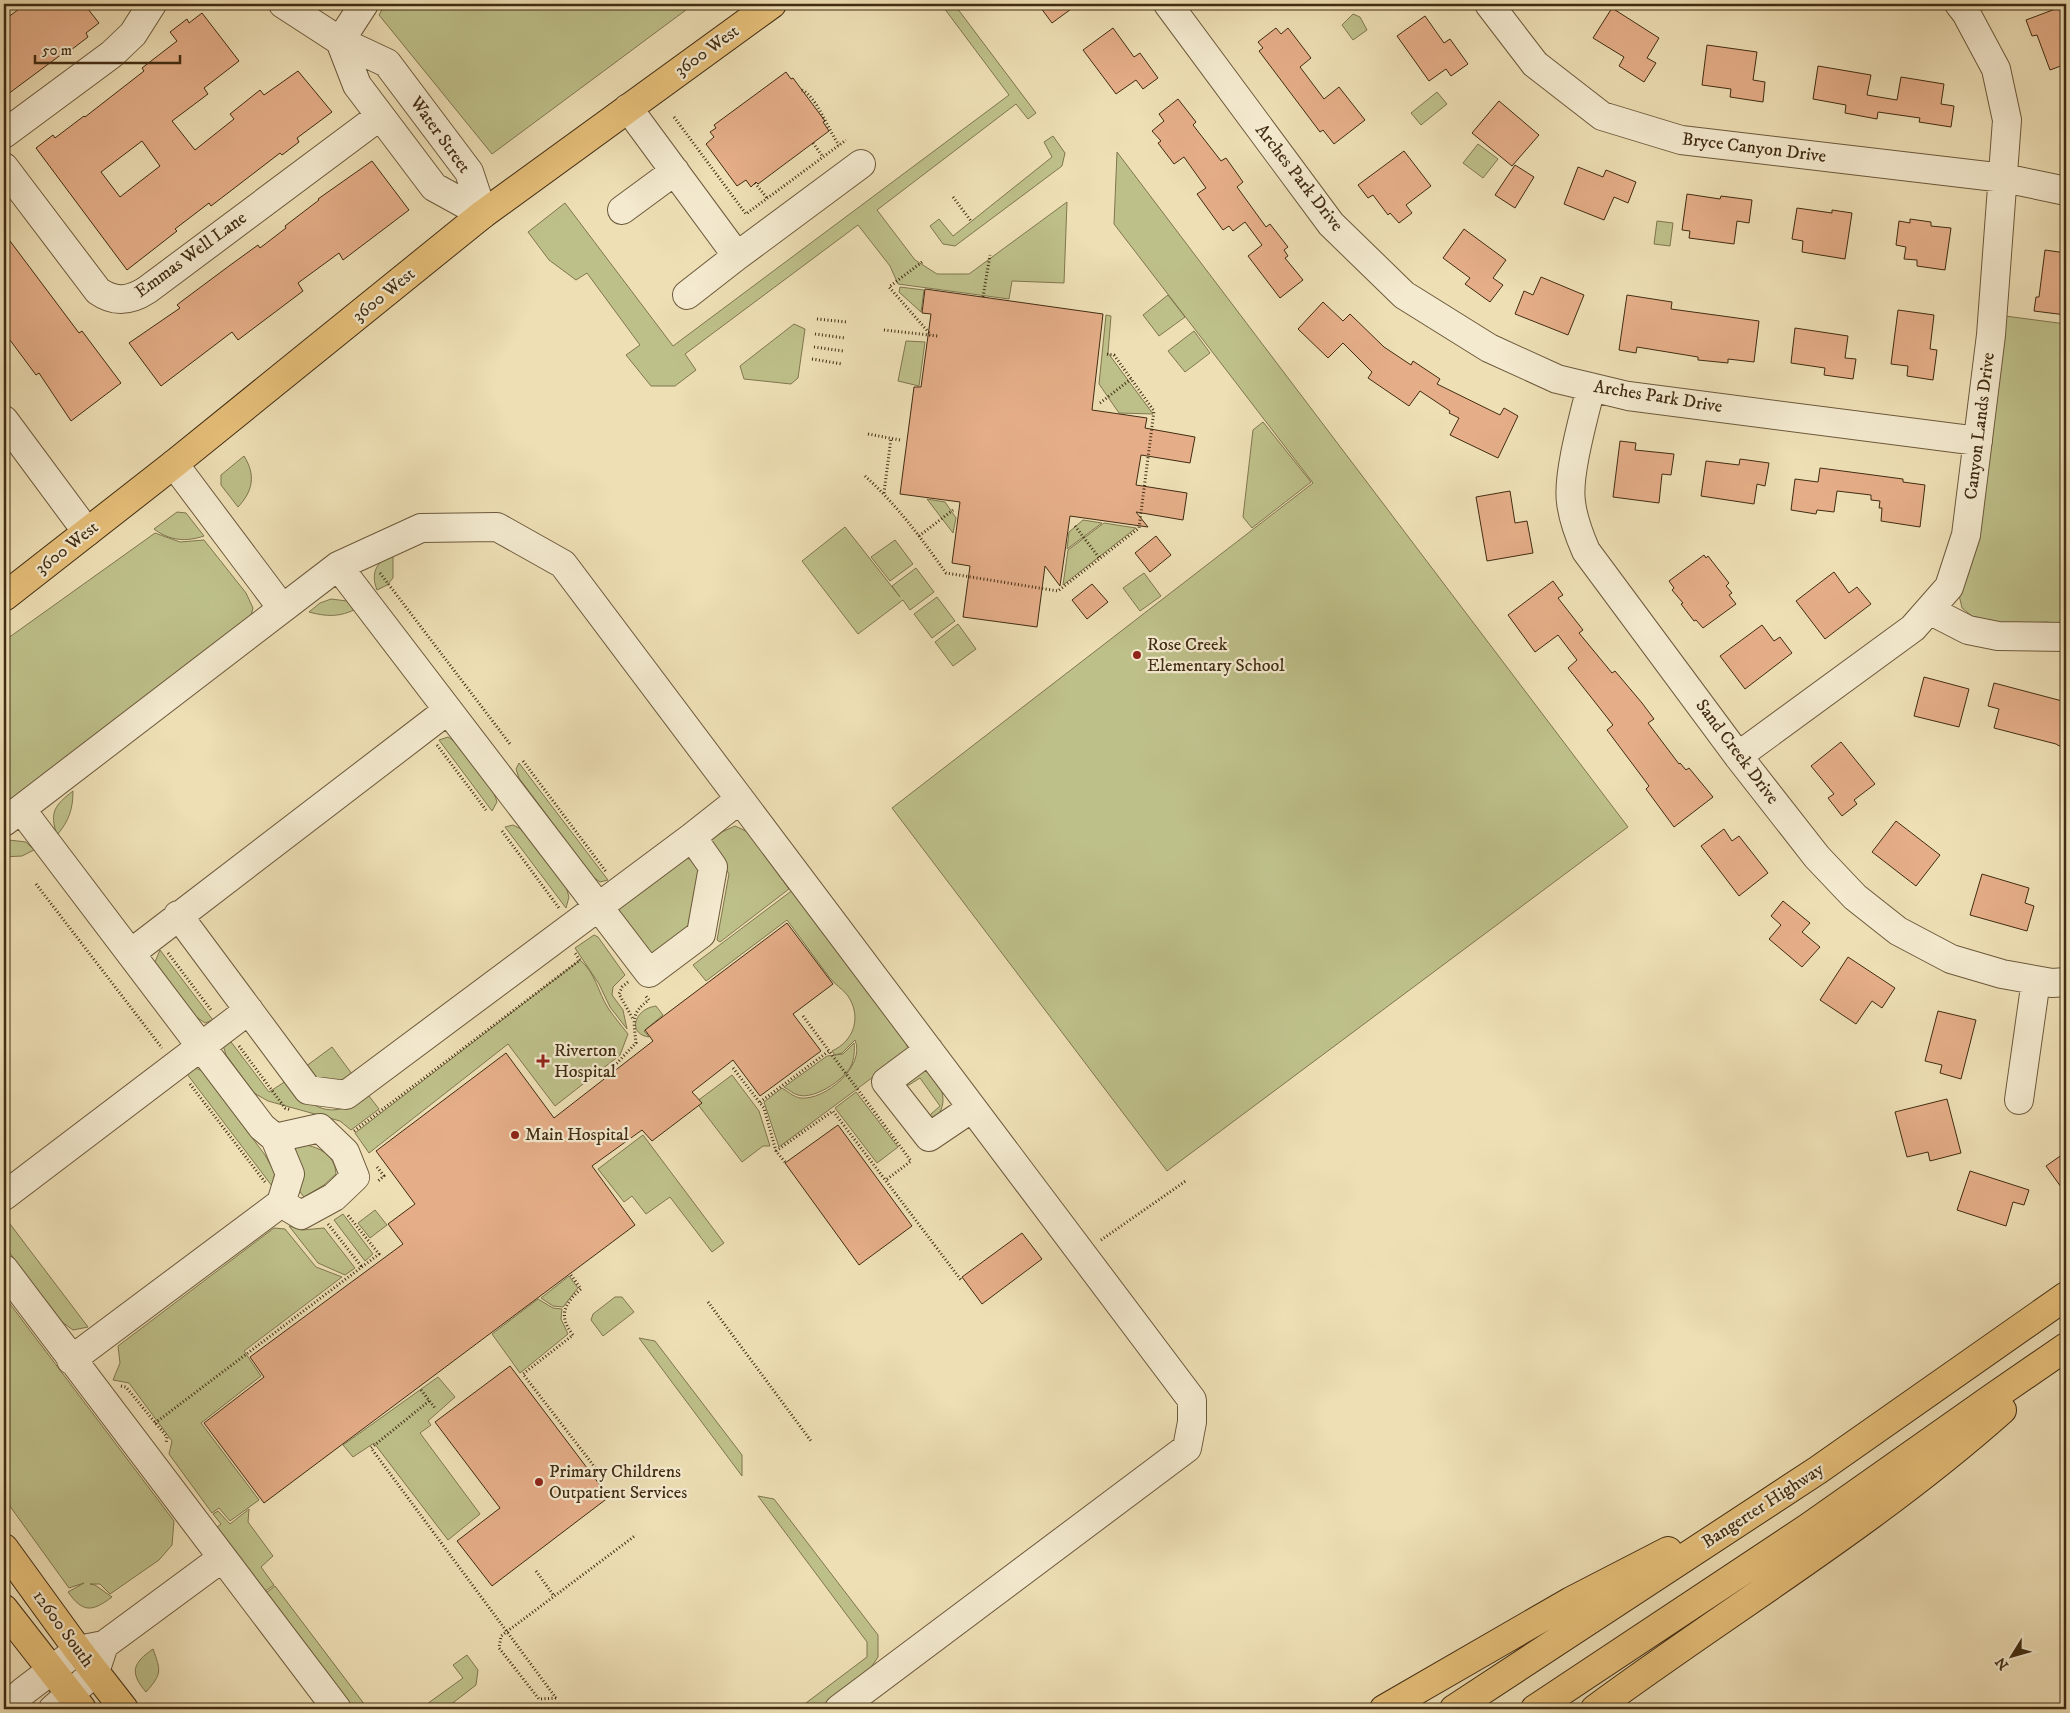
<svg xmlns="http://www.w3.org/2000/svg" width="2070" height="1713" viewBox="0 0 2070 1713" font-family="'IM FELL DW Pica',serif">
	<rect width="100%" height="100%" fill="#eedfb5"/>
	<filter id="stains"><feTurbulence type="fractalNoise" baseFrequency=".004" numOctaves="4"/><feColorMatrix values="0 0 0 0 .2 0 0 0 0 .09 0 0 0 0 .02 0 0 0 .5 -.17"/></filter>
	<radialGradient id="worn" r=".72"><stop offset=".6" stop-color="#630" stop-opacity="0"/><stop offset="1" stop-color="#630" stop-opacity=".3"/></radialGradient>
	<path fill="#bec08a" stroke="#80764e" d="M385 4H694L492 154 379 15Z
		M941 4H954L1036 113 1028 119 1016 104 877 210 915 260 937 274H969L1067 202 1064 283 1012 281 1009 299 898 284 890 266 858 225 685 354 696 370 675 386H651L626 355 640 345 587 273 576 280 549 260 528 232 565 203 673 346 1009 95Z
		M1353 14 1360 17 1367 30 1353 40 1342 25Z
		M1437 92 1447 104 1421 125 1411 113Z
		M1053 136 1065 153 1062 166 955 246 943 244 930 226 939 219 953 236 1052 157 1044 142Z
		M1478 144 1498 159 1483 178 1463 163Z
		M1117 152 1628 827 1167 1171 892 808 1313 483 1114 224Z
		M1657 221 1673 223 1670 246 1654 244Z
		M900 287 924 290 921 312 899 292Z
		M1168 295 1185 317 1159 336 1143 315Z
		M1106 315 1111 316 1108 353 1153 414 1119 413 1099 384Z
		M2005 316 2066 324V625L2046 622 2005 625 1972 616 1962 608 1959 595 1972 562Z
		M794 324 805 329 798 378 791 384 744 379 740 366Z
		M1194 331 1210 353 1185 372 1168 351Z
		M906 341 925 342 919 386 898 381Z
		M1263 422 1311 482 1252 528 1243 517 1253 430Z
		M244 456C256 475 253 491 238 507L221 485V475Z
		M927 499 945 502 956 518 953 533Z
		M177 512 186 513 204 536C186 542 170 541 154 529Z
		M1083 520 1102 523 1067 549 1069 532Z
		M1104 523 1136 528 1063 585 1068 550Z
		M845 527 900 597 892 586 916 568 934 592 910 610 903 600 858 634 802 561Z
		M155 533 180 542 204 540 246 593 253 608 249 623 4 807V641Z
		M895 540 913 564 890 581 871 557Z
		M393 553V578L387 585 377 590C370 572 377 562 393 553Z
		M1144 573 1161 596 1140 611 1123 588Z
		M937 597 955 621 932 638 914 614Z
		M331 599 347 601 356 609C340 617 327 617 309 612L320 603Z
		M958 624 976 649 953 666 935 642Z
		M448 737C466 748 491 781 497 802L492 811 439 740Z
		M519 763 608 880 600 882 593 877 519 778 516 769Z
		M73 791C73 809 69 821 57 835 49 812 55 805 73 791Z
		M513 825 521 829 566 887 569 897 566 908 505 827Z
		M735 826 748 832 789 889 720 942 717 940 729 874 709 842 722 832Z
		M9 840 26 842 34 850 22 856 4 857V842Z
		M683 858 690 859 701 873 689 929 652 957 617 908Z
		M794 889 906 1039 908 1051 779 1147 764 1102 782 1088C787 1091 794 1097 800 1098 825 1101 866 1066 855 1040L842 1053 835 1055 832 1051C854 1041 862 1017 848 996 843 989 834 984 829 977 815 958 801 939 787 920L706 981 693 965Z
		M594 935 598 937 625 975 613 987 612 995 623 1010 627 1029 610 1007 599 984 575 948Z
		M160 950 213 1020 205 1023 195 1016 155 962Z
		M580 960C595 972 598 992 608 1008 614 1017 621 1025 628 1034L620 1055 555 1106 508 1044 369 1153 355 1133Z
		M656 1006 663 1015 644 1031 649 1037C627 1034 634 1009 656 1006Z
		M228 1038 269 1092 286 1081C302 1097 319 1116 344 1108 353 1106 361 1100 369 1096L379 1109 351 1130 340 1121 268 1101 254 1093 226 1055 223 1045Z
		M854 1043C855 1049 854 1060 851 1066 844 1080 814 1100 798 1095 794 1094 789 1090 784 1087L827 1056 843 1054Z
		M332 1047 352 1074 343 1082 315 1080 305 1067Z
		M191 1067 201 1070 265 1155 275 1173 272 1186 184 1070Z
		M923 1070C942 1078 951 1105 934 1119L930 1118 931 1114 940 1106 920 1078 909 1085H905L904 1082Z
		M732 1075 759 1111 770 1146H763L742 1162 696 1102Z
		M856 1092 898 1147 877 1163 835 1108Z
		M643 1135 724 1243 712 1252 670 1197 646 1214 632 1196 624 1202 598 1169Z
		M295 1144C313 1144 335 1152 336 1174L324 1185 304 1197 300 1192Z
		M375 1210 387 1225 370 1238 358 1223Z
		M343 1214 373 1254 365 1261 334 1220Z
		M4 1216 88 1327 73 1330 58 1319 4 1245Z
		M289 1226 302 1230 324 1228 355 1268 345 1275 318 1263Z
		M274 1228 285 1229 316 1267 342 1277 244 1351 261 1376 201 1423 259 1500 230 1521 219 1508 212 1513 169 1454 172 1441 129 1383 113 1380 120 1363 118 1346Z
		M569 1276 578 1288 563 1307 553 1306 541 1298Z
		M4 1296 174 1521 172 1545 159 1560 110 1594 100 1584H90L95 1585 112 1597C92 1612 83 1613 68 1592L84 1583 69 1588 4 1498Z
		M615 1297H622L634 1312 603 1336 591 1320 593 1314Z
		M538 1299 553 1308 562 1309 561 1319 568 1334 520 1373 492 1334Z
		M639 1338 655 1341 742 1455V1476Z
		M438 1377 455 1397 428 1421 431 1425 420 1433 480 1514 448 1540 374 1443 353 1457 343 1445Z
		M758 1496 774 1499 878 1635V1657L866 1675 821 1709H798L867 1657V1642Z
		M249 1509 248 1522 273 1556 261 1567 274 1585 264 1592 216 1528 221 1524 213 1514 218 1511 230 1524Z
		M275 1586 368 1709H353L266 1593Z
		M153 1649C161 1671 162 1674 146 1692 129 1672 133 1663 153 1649Z
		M467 1655 478 1670 476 1685 445 1709H420L463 1678 453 1665Z"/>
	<path fill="#e5ae88" stroke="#412c12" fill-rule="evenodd" d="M26 4H84L99 23 86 33 88 37 71 50 70 48 4 97V20Z
		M1038 4H1078L1052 23Z
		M2066 5V64L2050 70 2037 35 2032 36 2026 20Z
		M1612 8 1659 38 1647 58 1656 63 1644 82 1619 66 1624 57 1593 38Z
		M202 13 239 61 204 88 208 94 172 121 195 150 234 119 230 114 260 90 264 95 298 71 332 112 297 138 299 142 282 155 280 153 211 206 209 203 175 229 177 231 127 270 36 148 53 135 55 138 84 116 85 117 144 71 142 68 177 41 170 32 187 19 189 23ZM142 141 160 166 120 197 101 172Z
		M1425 16 1444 43 1450 39 1468 64 1451 76 1446 69 1429 81 1397 36Z
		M1113 28 1134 57 1140 53 1158 78 1143 89 1136 80 1116 94 1083 50Z
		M1276 28 1281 34 1288 28 1311 58 1300 67 1324 99 1339 87 1365 120 1334 144 1323 130 1320 132 1259 51 1263 48 1258 42Z
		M1707 45 1757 52 1753 80 1765 82 1763 102 1730 97 1731 89 1702 85Z
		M1818 66 1871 75 1867 95 1897 100 1901 77 1944 84 1941 104 1954 106 1951 127 1919 122 1920 118 1878 112 1877 119 1845 113 1846 105 1813 99Z
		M786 72 791 79 793 78 825 121 823 122 829 131 758 184 756 182 751 187 746 180 737 186 706 144 714 137 710 132 716 128 714 125Z
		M1178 99 1196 122 1193 125 1221 161 1226 158 1243 182 1237 187 1266 227 1270 224 1288 247 1284 250 1288 256 1285 258 1303 280 1280 298 1248 256 1262 245 1245 222 1233 231 1229 226 1223 230 1197 194 1206 188 1184 157 1174 164 1158 143 1161 141 1152 131 1164 121 1159 114Z
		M1499 101 1539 135 1512 166 1472 133Z
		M1404 151 1431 186 1406 205 1412 213 1399 223 1390 213 1388 215 1373 195 1368 198 1358 185Z
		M372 161 409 210 343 260 339 253 298 283 303 291 238 340 232 332 161 386 129 343 180 308 177 305 182 301 229 266 258 245 260 248 286 228 285 226 319 200 318 199Z
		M1515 165 1534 177 1515 208 1495 195Z
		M1578 167 1603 177 1606 170 1636 182 1628 203 1614 197 1604 220 1564 204Z
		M1687 194 1720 199 1721 196 1752 200 1749 223 1737 221 1734 244 1689 238 1690 231 1682 230Z
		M1797 208 1832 213V210L1852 213 1845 259 1802 252 1803 241 1792 239Z
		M1910 219 1931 222V226L1951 228 1945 270 1917 266V260L1904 259 1906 247 1896 245 1899 221 1910 223Z
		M1464 229 1506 260 1493 278 1503 285 1490 302 1465 284 1470 278 1443 258Z
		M4 233 79 333 82 331 121 383 71 421 39 373 36 375 4 332Z
		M2045 250 2066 253V315L2034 311 2036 297H2039Z
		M1541 277 1584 295 1568 335 1515 314 1524 291 1533 295Z
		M925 289 1103 314 1092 410 1147 418 1145 428 1195 437 1190 463 1141 455 1136 485 1187 493 1183 520 1136 512 1148 527 1070 516 1060 586 1045 566 1037 627 963 617 970 566 952 563 960 502 900 494 914 387H921L931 314 922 313Z
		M1627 295 1672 302 1671 309 1759 321 1754 362 1728 359V363L1698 360V357L1637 347 1636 353 1619 350Z
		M1323 302 1343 321 1350 314 1384 347 1411 365 1413 361 1440 379 1437 384 1500 415 1504 408 1518 416 1498 458 1450 435 1459 418 1449 413 1450 411 1420 391 1409 406 1368 378 1372 372 1343 343 1328 358 1298 329Z
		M1898 310 1934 315 1930 349 1937 350 1933 380 1907 376 1908 366 1891 364Z
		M1795 328 1848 336 1845 358 1856 359 1853 379 1824 375 1825 368 1791 363Z
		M1620 441 1636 443 1635 450 1674 454 1671 475 1662 474 1659 503 1613 497Z
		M1740 459 1769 463 1765 486 1757 484 1754 504 1701 496 1706 461 1739 465Z
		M1820 468 1903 479V482L1925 485 1920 527 1881 521 1882 508H1879L1880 501 1871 500V495L1837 491 1834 512 1817 510 1816 514 1791 510 1795 479 1818 482Z
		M1510 491 1515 523 1527 521 1533 553 1487 561 1476 497Z
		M1156 536 1171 555 1150 572 1135 553Z
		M1704 555 1706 558 1708 556 1729 583 1726 586 1732 593 1729 595 1736 604 1703 628 1696 620 1694 621 1681 604 1683 603 1672 590 1674 588 1669 581Z
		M1834 572 1849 593 1857 587 1871 604 1825 639 1796 601Z
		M1553 581 1563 595 1558 598 1583 630 1579 633 1612 673 1615 671 1642 703 1654 719 1648 723 1679 764 1680 763 1686 770 1689 768 1713 797 1674 827 1646 789 1649 786 1607 730 1613 725 1568 668 1577 660 1558 635 1535 652 1508 615Z
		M1092 584 1108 602 1087 619 1072 600Z
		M1762 625 1774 641 1780 637 1792 653 1745 689 1720 656Z
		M1924 677 1969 689 1959 727 1914 716Z
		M1994 683 2066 702V750L2056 744 1994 728 1999 709 1988 706Z
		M1841 742 1875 784 1854 800 1857 804 1842 816 1828 798 1834 794 1811 766Z
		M1896 821 1940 855 1916 886 1872 852Z
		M1724 829 1732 841 1739 836 1768 873 1739 896 1701 846Z
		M1982 874 2029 888 2025 903 2034 906 2027 931 1970 915Z
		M1783 901 1810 923 1802 932 1820 947 1802 967 1769 939 1781 925 1771 916Z
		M787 923 833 984 793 1014 821 1051 760 1096 733 1060 692 1092 702 1103 652 1141 642 1130 592 1166 635 1225 264 1503 204 1423 264 1377 250 1357 403 1244 388 1224 415 1204 376 1151 506 1053 554 1118 653 1041 645 1030Z
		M1848 957 1895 988 1882 1008 1872 1001 1856 1024 1820 1000Z
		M1938 1011 1976 1020 1961 1079 1940 1073 1942 1065 1925 1061Z
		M1947 1099 1961 1153 1930 1161 1928 1152 1907 1157 1895 1112Z
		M838 1125 912 1226 859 1265 785 1163Z
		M2066 1152V1194L2046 1166Z
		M1970 1171 2029 1190 2024 1205 2013 1202 2006 1226 1957 1210Z
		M1022 1233 1042 1259 982 1304 962 1277Z
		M510 1366 609 1497 492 1586 457 1541 500 1508 435 1422Z"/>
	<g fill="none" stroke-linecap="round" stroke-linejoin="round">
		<defs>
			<path id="minor" d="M283 4 340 41 387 63 469 172 483 214
				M1168 4 1331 224 1404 295 1489 348 1557 379 1628 396 1978 441
				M1489 4 1535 64 1602 116 1681 140 2004 178 2066 191
				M340 41 357 85 434 187 483 214
				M340 41 364 4
				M628 108 737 256 861 164
				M4 134 112 54 133 34 152 4
				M4 167 98 291C115 303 130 301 147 290L380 116
				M622 210 675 171
				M687 295 737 256
				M1591 387C1584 416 1567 475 1571 502 1573 520 1579 535 1586 551L1738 756 1817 857 1855 897 1898 931 1951 959 2002 974 2052 983 2066 982
				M4 420 87 532
				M174 464 282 608
				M338 566 649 973 701 934 713 867 692 837
				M1929 610 1968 630 1998 636 2066 637
				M1738 756 1913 628 1949 587 1966 535 1991 335 2007 120 1996 69 1966 13 1959 4
				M21 809 262 1127 275 1138 290 1174 281 1203 71 1360
				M4 822 338 566 421 528 497 527 563 564 1192 1400V1422L1187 1448 839 1709
				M178 915 308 1090 346 1095 692 837 740 799
				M131 953 448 710
				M929 1050 886 1082 929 1137 972 1108
				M2019 1100 2036 980
				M275 1138 320 1128 345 1152 355 1177 334 1197 301 1215 281 1203
				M4 1196 249 1010
				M4 1269 337 1709
				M4 1709 24 1691 78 1650 104 1645 222 1558
				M53 1709 95 1672 103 1648"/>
			<path id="major" d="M4 597 174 464 483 214 772 4
				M4 1548 78 1650 124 1709
				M4 1609 82 1709"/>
			<path id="highway" d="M1384 1709 1571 1601 1668 1551
				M1454 1709 1818 1470 2066 1296
				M1535 1709 1809 1527 1992 1398 2066 1347
				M1595 1709C1731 1609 1876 1522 2002 1410"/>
		</defs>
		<use href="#minor" stroke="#6c593b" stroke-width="30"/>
		<use href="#major" stroke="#412c12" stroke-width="30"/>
		<use href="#highway" stroke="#412c12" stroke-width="30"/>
		<path stroke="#412c12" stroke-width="3" stroke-dasharray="1 2.5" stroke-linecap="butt" d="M802 90C817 97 828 130 839 145
			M674 117 746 214 846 140
			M813 143 823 157
			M755 183 767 198
			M953 197 971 221
			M922 262 889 287 931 335
			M983 297 990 255
			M817 319 847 322
			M884 330 938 336
			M815 334 845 338
			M814 347 843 351
			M812 359 842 364
			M1100 403 1131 379
			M868 434 900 440
			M865 476C896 504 922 539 946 573L1058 591 1139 528 1154 411 1114 355 1105 354
			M884 493 891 438
			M1075 526 1100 559
			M919 536 953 510
			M380 573 510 744
			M437 745 486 810
			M523 761 607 873
			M502 831 559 908
			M36 884 162 1048
			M168 953 211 1010
			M628 982 622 987 619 994 633 1019
			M803 1016 911 1161 886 1180
			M239 1046 285 1108 291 1110
			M733 1068 764 1108 776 1151 785 1162
			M599 1075 617 1063 636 1043C634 1022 630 1013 649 1000L645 995
			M190 1084 265 1182
			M760 1102 829 1051
			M354 1131 580 960 575 953
			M776 1151 833 1111 961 1280
			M377 1167 384 1176 378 1181
			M328 1224 362 1267
			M1101 1240 1187 1180
			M571 1275 581 1289C564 1304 558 1316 573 1335L523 1374 597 1470
			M708 1302 811 1441
			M121 1386 126 1387 167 1437 166 1444
			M421 1390 435 1408
			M429 1401 371 1448 556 1698
			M155 1423 379 1254 347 1214
			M536 1571 554 1596
			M556 1698 539 1699 499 1648 501 1636 636 1535"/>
		<use href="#minor" stroke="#f4eacf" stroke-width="28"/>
		<use href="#major" stroke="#e7c07a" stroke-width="28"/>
		<use href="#highway" stroke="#e7c07a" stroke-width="28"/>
	</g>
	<g fill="#8f2418" stroke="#f4eacf" stroke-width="2">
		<circle cx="1137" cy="655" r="5"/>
		<path d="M540.5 1053.5h5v5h5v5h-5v5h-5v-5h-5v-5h5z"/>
		<circle cx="515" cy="1135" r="5"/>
		<circle cx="539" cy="1482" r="5"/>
	</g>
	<g text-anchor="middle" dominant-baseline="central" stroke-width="4.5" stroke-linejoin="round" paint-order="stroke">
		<g font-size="18" fill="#412c12" stroke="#f4eacf">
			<text transform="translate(707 51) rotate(-36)">3600 West</text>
			<text transform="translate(440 135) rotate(54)">Water Street</text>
			<text transform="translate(1754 148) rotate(7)">Bryce Canyon Drive</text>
			<text transform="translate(1299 178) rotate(52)">Arches Park Drive</text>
			<text transform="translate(191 255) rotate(-36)">Emmas Well Lane</text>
			<text transform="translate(384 295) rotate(-39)">3600 West</text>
			<text transform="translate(1658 397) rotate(9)">Arches Park Drive</text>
			<text transform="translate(1980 426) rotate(-83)">Canyon Lands Drive</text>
			<text transform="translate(67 548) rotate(-38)">3600 West</text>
			<text transform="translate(1737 752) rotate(53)">Sand Creek Drive</text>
			<text transform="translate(1763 1506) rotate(-33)">Bangerter Highway</text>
			<text transform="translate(63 1629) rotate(54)">12600 South</text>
		</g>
		<g font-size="18" fill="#412c12" stroke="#f4eacf" text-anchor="start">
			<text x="1147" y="645">Rose Creek<tspan x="1147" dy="21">Elementary School</tspan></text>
			<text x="554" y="1051">Riverton<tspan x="554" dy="21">Hospital</tspan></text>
			<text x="525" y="1135">Main Hospital</text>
			<text x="549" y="1472">Primary Childrens<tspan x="549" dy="21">Outpatient Services</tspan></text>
		</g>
	</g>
	<rect width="2070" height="1713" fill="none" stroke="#eedfb5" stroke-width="20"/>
	<rect x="5" y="5" width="2060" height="1703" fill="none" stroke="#412c12" stroke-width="2.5"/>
	<rect x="10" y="10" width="2050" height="1693" fill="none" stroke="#412c12"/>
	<g transform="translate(2012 1656) rotate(233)" stroke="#f4eacf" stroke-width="4" paint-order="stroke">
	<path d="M0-4L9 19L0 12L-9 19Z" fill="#412c12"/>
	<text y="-8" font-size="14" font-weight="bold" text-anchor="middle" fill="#412c12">N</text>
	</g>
	<path d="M35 55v8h145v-8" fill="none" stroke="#412c12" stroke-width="2.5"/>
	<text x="42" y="55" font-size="15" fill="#412c12" stroke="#f4eacf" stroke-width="4" paint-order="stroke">50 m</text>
	<rect width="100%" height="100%" filter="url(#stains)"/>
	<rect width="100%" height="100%" fill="url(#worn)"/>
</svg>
